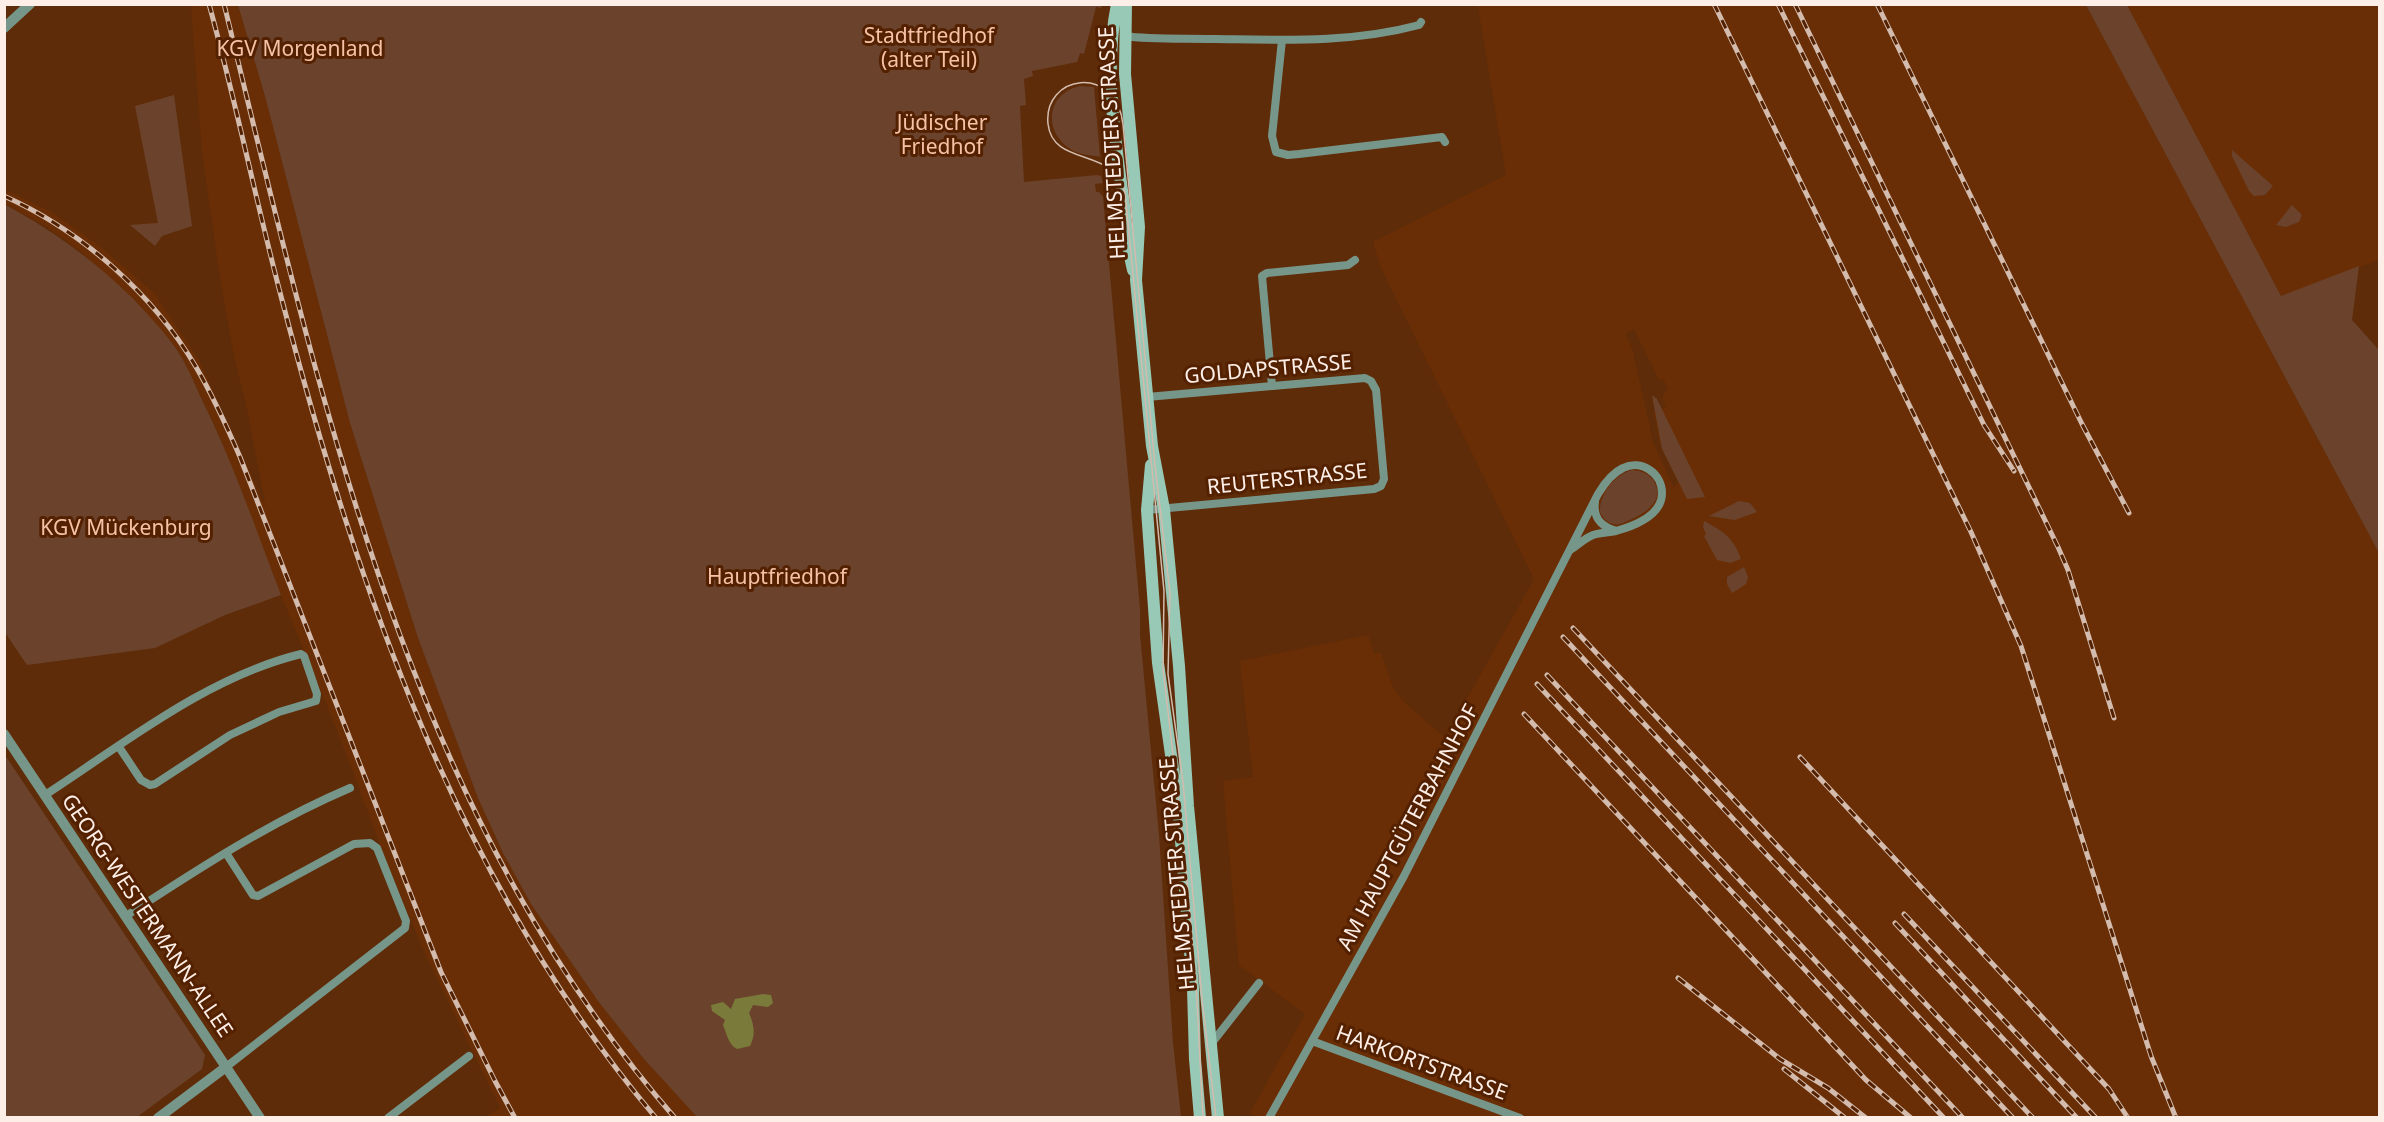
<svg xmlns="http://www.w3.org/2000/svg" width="2384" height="1122" viewBox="0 0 2384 1122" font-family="'Noto Sans',sans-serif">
	<rect width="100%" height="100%" fill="#5f2c09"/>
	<path fill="#692e05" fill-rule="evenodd" d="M191 5H238L265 96 350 423 418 638 478 798 503 853 531 904 598 1001 644 1059 697 1117H486L500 1108 426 956 391 873 335 725 283 600 217 430 190 374 176 348 161 331 110 279 80 251 44 225 5 204 4 189 50 211 101 247 154 293 199 360 266 508 246 404 234 356 221 283 202 152Z
		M1478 5H2086L2379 553V1117H1256L1250 1113 1305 1014 1239 965 1223 781 1253 777 1240 661 1368 635 1374 654 1381 653 1393 688 1405 703 1445 738 1534 579 1381 268 1373 242 1506 175ZM1634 329 1659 380 1663 379 1668 388 1662 398 1666 407 1654 412 1660 444 1678 482 1674 488 1653 442 1633 352 1626 333Z
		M2127 5H2379V260L2281 296Z"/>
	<path fill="#6b432c" d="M238 5H1102L1101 8 1096 7 1084 54 1080 53 1077 62 1032 71 1033 76 1024 79 1026 105 1020 106 1024 182 1097 175 1101 176 1103 183 1095 184 1096 192H1099L1103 197 1140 609V635L1159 835 1173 1043 1181 1117H697L644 1059 598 1001 531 904 503 853 478 798 418 638 350 423 265 96Z
		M2086 5H2127L2281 296 2359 266 2352 320 2379 350V553Z
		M1080 86 1094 87 1100 157C1091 155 1081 155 1072 150 1043 133 1045 94 1080 86Z
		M174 95 192 226 162 236 155 246 130 225 158 223 135 106Z
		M2232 150 2273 186 2265 195 2254 196 2249 191 2232 156Z
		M4 204C69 239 130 287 175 347 186 363 194 382 202 400 233 462 256 530 281 595L225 615 155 648 27 665 4 631Z
		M2292 205 2302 215 2299 222 2286 227 2276 225Z
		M1652 395 1657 399 1705 497 1687 499 1662 449Z
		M1632 470C1641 471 1648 473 1653 480 1666 499 1647 512 1632 519 1626 521 1620 526 1614 524 1607 523 1603 518 1600 512 1599 495 1615 474 1632 470Z
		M1739 501 1750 503 1757 512 1735 520 1709 516Z
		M1704 521C1723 531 1734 538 1741 559L1730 563 1717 560 1704 536 1706 534 1703 527Z
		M1744 567 1748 577 1746 584 1732 593 1727 584V577Z
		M5 755 205 1055 202 1069 137 1117H5Z"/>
	<path fill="#7a7b3a" d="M763 994 771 995 773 1003 768 1007 753 1005 749 1013C754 1025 756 1034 750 1046L737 1049C728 1044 727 1034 723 1025L725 1020 712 1011 711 1005 723 1002 731 1009 735 999Z"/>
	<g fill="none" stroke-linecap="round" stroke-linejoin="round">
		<path stroke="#77968a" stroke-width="8" d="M1124 36C1154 40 1185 38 1215 39 1285 40 1352 43 1419 25L1421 22
			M1282 40 1272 136 1276 152 1288 155 1299 154 1442 137 1445 142
			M1272 386 1262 276 1267 273 1348 265 1355 260
			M1147 397 1365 378 1371 381 1376 390 1384 479 1381 486 1374 489 1147 510
			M1595 502C1593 516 1600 526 1614 530
			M45 795C125 743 207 677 301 654L304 656 317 694 316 701 279 712 230 735 155 784 150 785 141 780 119 747
			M226 853 253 895 258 896 354 844 370 843 377 848 406 921 405 928 226 1067
			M126 916C198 869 270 822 350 788
			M1312 1041 1520 1118
			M1211 1044 1259 983
			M388 1118 469 1056
			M1269 1118 1404 876 1598 494C1604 484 1612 473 1623 468 1641 459 1662 473 1662 493 1662 515 1634 526 1616 531 1608 533 1601 532 1593 535 1585 538 1578 545 1570 550"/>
		<path stroke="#77968a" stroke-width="10" d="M4 28 30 4
			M4 734 260 1118
			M158 1118 226 1067"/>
		<path stroke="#97c9b6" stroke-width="12" d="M1117 4C1104 68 1114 133 1123 197 1126 221 1127 246 1133 270
			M1126 4 1125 74 1139 227 1136 280 1152 446 1164 509 1179 666 1188 806 1218 1118
			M1151 465 1147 510 1158 663 1178 804 1193 988 1195 1059 1200 1118"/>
		<path stroke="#d3bbad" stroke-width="1.5" d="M1203 1118 1196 982 1185 857 1163 669 1164 591 1125 193C1116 146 1053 168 1048 124 1043 75 1115 63 1123 124L1155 465 1170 593 1168 674 1183 782 1202 999 1216 1118"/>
		<defs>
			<path id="rail" d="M209 4C236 102 256 202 282 300 358 591 459 885 656 1118
				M224 4C320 393 404 807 675 1118
				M1714 4 1971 532 2021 646 2151 1056 2176 1118
				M1778 4 1984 425 2014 471
				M1795 4 2058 547 2068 570 2114 718
				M1877 4 2082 424 2129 513
				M4 196C82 231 153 294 196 367 213 396 227 427 240 457L441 972 495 1081 515 1118
				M1573 628 2033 1118
				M1563 637 2013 1118
				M1547 675 1963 1118
				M1537 684 1944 1118
				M1524 714 1866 1080 1911 1118
				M1800 757 2109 1089 2128 1118
				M1904 914 2096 1118
				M1895 923 2077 1118
				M1678 978 1780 1059 1828 1088 1866 1118
				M1784 1069 1845 1118"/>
		</defs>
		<use href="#rail" stroke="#d3bbad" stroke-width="5"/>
		<use href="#rail" stroke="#542100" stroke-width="3" stroke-dasharray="9" stroke-linecap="butt"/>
	</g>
	<g text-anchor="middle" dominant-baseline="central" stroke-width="6" stroke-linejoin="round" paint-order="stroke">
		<g font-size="21" fill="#f6c2a7" stroke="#542100">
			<text x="929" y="35">Stadtfriedhof<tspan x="929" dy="24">(alter Teil)</tspan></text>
			<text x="300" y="48">KGV Morgenland</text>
			<text x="942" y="122">Jüdischer<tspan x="942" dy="24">Friedhof</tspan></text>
			<text x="126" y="527">KGV Mückenburg</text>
			<text x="777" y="576">Hauptfriedhof</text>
		</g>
		<g font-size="21" fill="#fdefe8" stroke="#542100">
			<text transform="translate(1111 143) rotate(-93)">HELMSTEDTER STRASSE</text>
			<text transform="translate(1268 368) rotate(-5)">GOLDAPSTRASSE</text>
			<text transform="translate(1287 478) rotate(-6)">REUTERSTRASSE</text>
			<text transform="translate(1407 827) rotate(-62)">AM HAUPTGÜTERBAHNHOF</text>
			<text transform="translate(1176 874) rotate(-95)">HELMSTEDTER STRASSE</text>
			<text transform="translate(148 915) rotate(56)">GEORG-WESTERMANN-ALLEE</text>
			<text transform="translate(1422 1062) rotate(20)">HARKORTSTRASSE</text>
		</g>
	</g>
	<rect width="2384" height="1122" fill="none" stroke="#fdefe8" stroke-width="12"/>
</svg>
